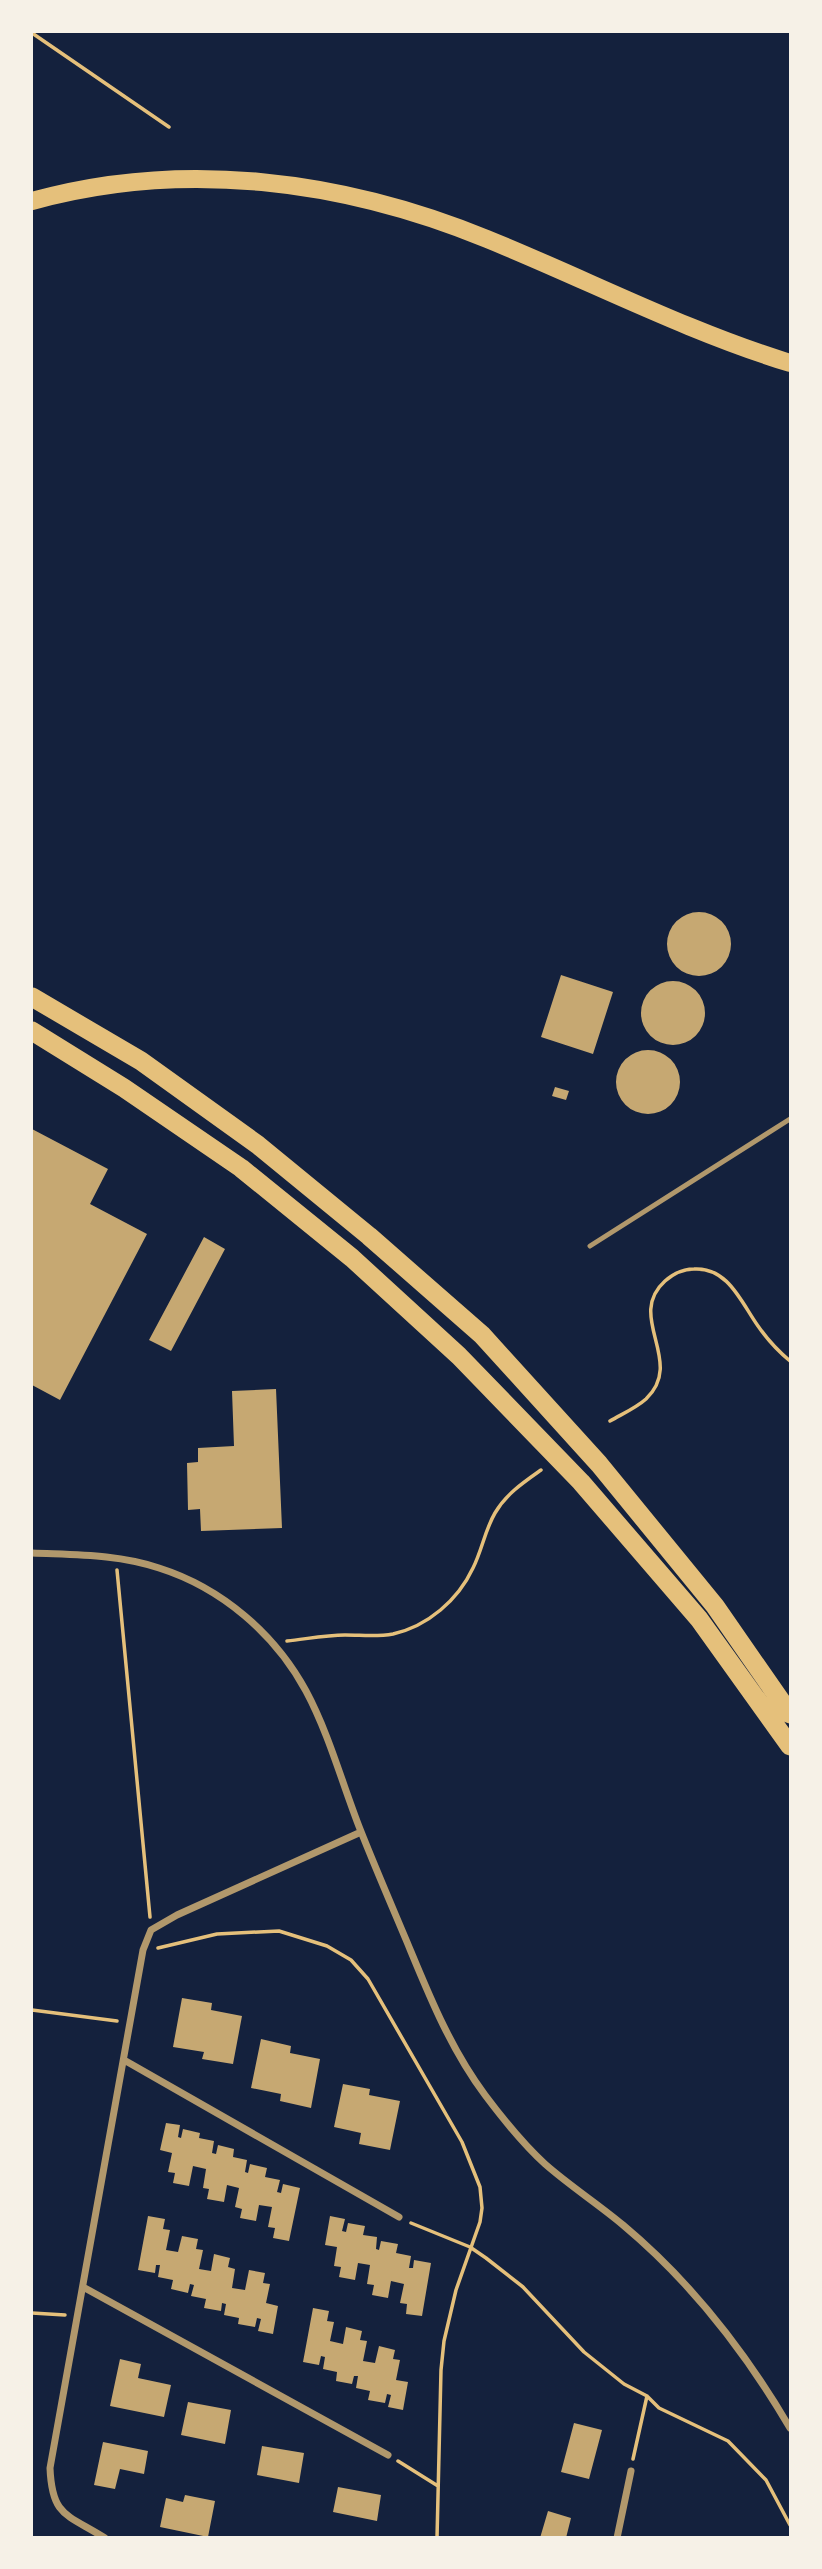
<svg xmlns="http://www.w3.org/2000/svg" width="822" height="2569" viewBox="0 0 822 2569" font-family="'Open Sans',sans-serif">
	<rect width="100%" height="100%" fill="#14213d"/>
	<path fill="#c6a872" d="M667 944a32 32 0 1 1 64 0a32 32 0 1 1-64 0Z
		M561 975 613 992 593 1054 541 1037Z
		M641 1013a32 32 0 1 1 64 0a32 32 0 1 1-64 0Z
		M616 1082a32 32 0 1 1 64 0a32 32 0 1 1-64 0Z
		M555 1087 569 1091 566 1100 552 1096Z
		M32 1129 108 1169 90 1204 147 1234 60 1400 32 1385Z
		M204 1237 225 1249 171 1351 149 1340Z
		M276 1389 282 1528 201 1531 200 1509 188 1510 187 1463 198 1462V1448L234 1446 232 1391Z
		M182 1998 212 2003 211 2010 242 2016 233 2064 202 2059 204 2052 173 2047Z
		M261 2039 291 2046 290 2053 320 2059 311 2108 280 2101 281 2094 251 2088Z
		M343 2084 370 2089 369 2095 400 2101 390 2150 359 2144 361 2133 334 2127Z
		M166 2123 180 2125 178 2137 181 2138 183 2129 200 2133 199 2138 214 2141 212 2153 216 2154 218 2145 234 2149 233 2157 247 2160 245 2172 248 2173 250 2164 267 2168 265 2177 280 2180 277 2192 281 2193 283 2184 300 2188 289 2241 273 2238 275 2228 268 2227 272 2207 259 2205 256 2221 240 2218 242 2209 235 2207 239 2188 227 2185 224 2202 207 2199 209 2189 203 2188 206 2169 193 2166 189 2186 173 2183 175 2173 168 2172 172 2153 160 2150Z
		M148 2216 165 2219 163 2229 170 2230 166 2250 178 2252 182 2236 198 2239 196 2249 203 2250 199 2269 211 2271 214 2254 230 2258 228 2267 235 2269 232 2288 245 2290 249 2270 265 2273 263 2283 270 2284 266 2303 278 2306 273 2334 258 2331 261 2319 257 2318 255 2327 238 2324 239 2318 224 2315 226 2304 222 2303 221 2311 204 2308 206 2299 191 2296 194 2285 190 2284 188 2293 171 2289 173 2280 158 2277 160 2265H156L155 2273 138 2270Z
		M330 2216 345 2219 342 2231 346 2232 348 2223 365 2226 363 2235 377 2237 376 2249 379 2250 381 2241 398 2244 396 2253 411 2256 409 2268H413L414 2260 431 2263 422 2316 406 2314 407 2304 400 2303 404 2284 391 2281 388 2298 372 2295 374 2285 367 2284 370 2265 358 2263 355 2280 339 2277 341 2267 334 2266 337 2247 325 2245Z
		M313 2308 329 2311 327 2321 334 2322 330 2341 343 2344 346 2327 362 2331 360 2340 367 2341 363 2361 375 2363 379 2346 395 2350 393 2359 400 2360 396 2380 408 2382 403 2410 388 2407 391 2395 387 2394 385 2403 368 2400 370 2391 356 2388 358 2376H354L352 2384 336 2381 337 2372 323 2369 325 2357 321 2356 319 2365 303 2362Z
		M120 2359 141 2364 138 2378 171 2385 164 2417 110 2406Z
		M188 2402 231 2410 225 2444 181 2435Z
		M574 2423 602 2430 589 2479 561 2472Z
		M103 2442 148 2451 144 2474 120 2469 115 2489 94 2485Z
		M262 2446 304 2453 299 2483 257 2475Z
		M338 2487 381 2495 377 2521 333 2512Z
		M185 2495 215 2501 208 2537 160 2527 166 2498 183 2502Z
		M548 2511 571 2518 566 2538H540Z"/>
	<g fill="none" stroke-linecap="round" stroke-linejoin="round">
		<path stroke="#e5c07b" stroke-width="3.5" d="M32 33 169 127
			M610 1421C622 1414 636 1408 646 1399 686 1361 625 1317 665 1281 673 1274 683 1269 694 1269 728 1267 741 1302 758 1326 767 1339 778 1351 790 1361
			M117 1570 150 1917
			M287 1641C306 1639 326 1635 345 1635 362 1635 377 1637 393 1634 428 1626 458 1600 473 1568 482 1550 485 1530 495 1513 506 1494 524 1482 541 1470
			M158 1948 217 1934 279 1931 327 1946 351 1960 368 1979 462 2142 480 2187 482 2208 480 2222 456 2290 444 2341 441 2370 437 2538
			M32 2010 117 2021
			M411 2223 470 2247 486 2258 523 2287 584 2352 624 2384 647 2396 659 2408 728 2441 766 2480 790 2525
			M32 2313 65 2315
			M633 2459 647 2396
			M398 2461 438 2486"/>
		<path stroke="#b1986c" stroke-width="5" d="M590 1246 790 1119"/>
		<path stroke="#b1986c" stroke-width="7" d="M32 1553C75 1555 117 1554 159 1568 222 1588 275 1634 306 1691 329 1734 342 1783 360 1829 375 1867 391 1904 407 1942 429 1995 450 2048 485 2095 503 2119 523 2144 545 2164 570 2186 598 2204 623 2225 690 2281 746 2353 790 2428
			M124 2060 399 2217
			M83 2287 388 2455
			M105 2538C67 2514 52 2517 50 2468L143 1950 151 1930 177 1915 361 1832
			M617 2538 631 2471"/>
		<path stroke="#e5c07b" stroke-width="18" d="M32 201C183 159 343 180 487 239 588 280 686 331 790 363"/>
		<path stroke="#e5c07b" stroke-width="19" d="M32 997 141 1061 258 1145 369 1236 482 1335 599 1464 715 1606 790 1714
			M32 1031 124 1088 241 1168 352 1258 459 1356 581 1482 699 1619 790 1746"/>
	</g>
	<rect width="822" height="2569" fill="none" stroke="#f6f1e7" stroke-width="66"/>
</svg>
